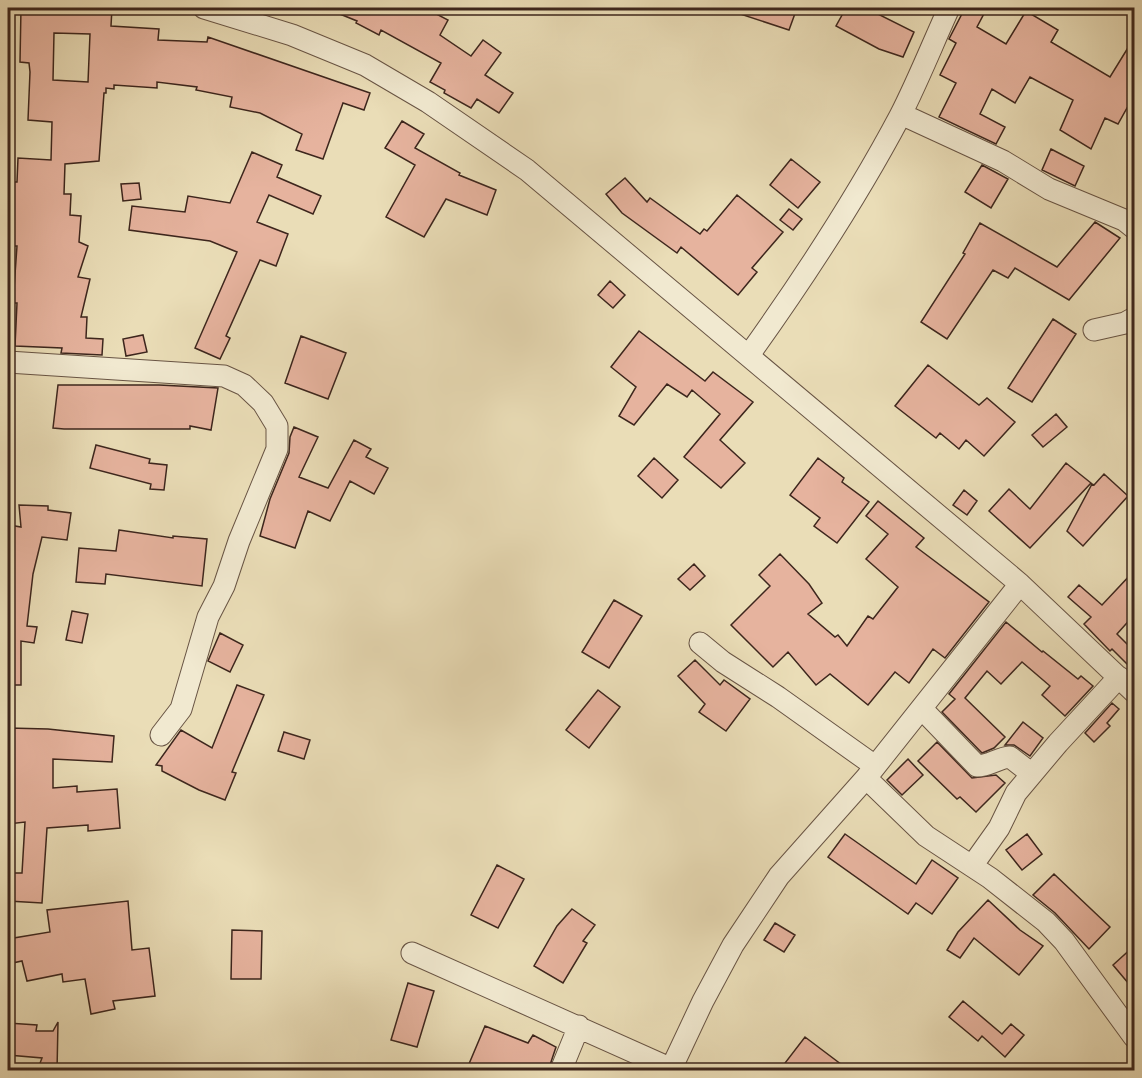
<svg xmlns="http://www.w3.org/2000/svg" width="1142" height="1078" viewBox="0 0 1142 1078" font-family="'IM FELL French Canon',serif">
	<rect width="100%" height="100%" fill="#eaddb7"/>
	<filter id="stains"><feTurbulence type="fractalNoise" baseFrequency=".00333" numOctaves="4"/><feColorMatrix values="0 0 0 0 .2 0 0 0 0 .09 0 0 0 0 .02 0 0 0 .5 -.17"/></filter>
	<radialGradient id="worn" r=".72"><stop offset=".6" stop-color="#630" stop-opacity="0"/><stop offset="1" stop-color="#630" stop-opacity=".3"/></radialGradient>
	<path fill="#e6b39e" stroke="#3d261d" stroke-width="1.5" fill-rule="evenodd" d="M21 8H112L111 26 159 29 158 40 207 42 208 37 370 93 364 110 343 103 323 159 296 150 302 134 260 113 230 107 232 97 196 90 197 87 157 82V88L114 85V89L106 88V93H104L99 161 65 164 64 194H71L70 215 81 216 79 242 88 246 78 277 90 279 81 317H87L86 338 103 339 102 355 61 353 62 348 15 346 17 303H13L17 246H8V182H17L18 158 51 160 52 122 28 120 30 72 29 63 20 62ZM54 33 90 34 88 82 53 80Z
		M325 8H425L448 20 440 35 471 56 483 40 501 53 485 75 513 93 499 113 477 99 471 108 444 93 445 90 430 82 441 63 381 30 379 35 356 23 357 21Z
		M728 8H797L789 30 728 10Z
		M846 8H866L914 32 903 57 879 49 836 26Z
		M965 8H987L977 27 1006 44 1026 11 1058 30 1051 42 1110 77 1134 38V99L1129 109 1127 108 1118 124 1105 118 1091 149 1060 130 1073 100 1030 77 1015 103 992 89 980 114 1005 127 996 144 939 117 956 83 940 75 956 43 949 39Z
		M402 121 424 134 415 148 460 173 459 175 496 190 487 215 446 199 424 237 386 217 415 165 385 148Z
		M1051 149 1084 166 1075 186 1042 170Z
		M252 152 282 165 277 177 321 196 313 214 269 195 257 222 288 234 276 266 260 260 226 336 230 338 220 359 195 348 237 252 210 241 129 230 132 206 185 212 188 196 230 203Z
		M791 159 820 182 798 208 770 185Z
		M982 165 1008 179 991 208 965 192Z
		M625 178 647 202 650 198 700 234 704 229 707 231 737 195 783 232 752 268 757 272 738 295 681 247 677 253 622 213 606 194Z
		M139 183 141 199 123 201 121 184Z
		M789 209 802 219 793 230 780 220Z
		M1095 222 1120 238 1069 300 1015 268 1008 278 993 270 947 339 921 322 965 254 963 253 980 223 1057 267Z
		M610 281 625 295 613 308 598 295Z
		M1053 319 1076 334 1032 402 1008 388Z
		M639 331 705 381 713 372 753 402 720 440 745 463 721 488 684 457 720 414 692 390 687 397 667 384 634 425 619 416 636 387 611 367Z
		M143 335 147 352 126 356 123 339Z
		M301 336 346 353 328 399 285 383Z
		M928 365 979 405 987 398 1015 422 984 456 966 440 959 449 940 433 936 438 895 406Z
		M58 385H159L218 388 211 430 190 426V429H64L53 428Z
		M1056 414 1067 427 1043 447 1032 435Z
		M294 427 318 437 299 477 328 488 354 440 371 449 366 457 388 468 374 494 350 481 330 521 308 511 295 548 260 536 270 499 289 453 290 437Z
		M96 445 150 459 149 463 167 465 164 490 150 489 151 484 90 468Z
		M654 458 678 480 662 498 638 476Z
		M818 458 844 478 842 482 869 502 837 543 814 526 820 518 790 495Z
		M1066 463 1091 483 1030 548 989 511 1009 489 1030 509Z
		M1104 474 1128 496 1083 546 1067 531 1092 484 1094 485Z
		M964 490 977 501 967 515 953 505Z
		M878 501 924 538 916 547 989 602 945 658 933 649 909 683 895 672 868 705 830 674 816 685 788 652 773 667 731 625 770 586 759 575 780 554 809 584 822 603 808 614 835 637 838 635 847 646 868 616 873 619 898 587 866 559 888 534 866 516Z
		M19 505 48 506V510L71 513 67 540 42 537 33 574 27 626 37 627 34 643 21 641V685H8L9 525 21 527Z
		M119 530 173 538V536L207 539 202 586 106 574 105 584 76 582 79 548 116 551Z
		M694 564 705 576 690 590 678 579Z
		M1134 571V615L1117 634 1134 651V671L1112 649 1110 651 1084 624 1091 617 1068 597 1079 585 1102 605Z
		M614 600 642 616 609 668 582 652Z
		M72 611 88 614 82 643 66 640Z
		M1006 622 1042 652 1043 651 1078 679 1081 676 1093 686 1065 716 1042 695 1050 686 1022 662 1001 684 987 671 965 698 1005 737 994 748 982 753 942 712 955 699 949 694Z
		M220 633 243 645 230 672 208 661Z
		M695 660 720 685 724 680 750 699 726 731 699 712 705 704 678 676Z
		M237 685 264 695 232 772 236 773 225 800 199 790 162 771V766L156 765 181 730 212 748Z
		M598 690 620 707 589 748 566 730Z
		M1112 703 1119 709 1107 723 1110 726 1094 742 1085 733Z
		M1023 722 1043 738 1030 756 1014 745H1005Z
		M8 728 48 729 114 736 112 762 53 759V788L77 786V792L117 789 120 828 88 831V825L47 828 42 903 8 901V873H22L25 822 8 824Z
		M284 732 310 740 304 759 278 751Z
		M937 742 972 778 996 775 1005 783 976 812 960 797 957 799 918 761Z
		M908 759 923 775 902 795 887 780Z
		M845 834 916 884 932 860 958 878 932 914 916 903 908 914 828 857Z
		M1027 834 1042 854 1022 870 1006 850Z
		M497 865 524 879 498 928 471 915Z
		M1054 874 1110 927 1089 949 1055 913 1033 895Z
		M988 900 1020 930 1043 946 1019 975 974 938 960 958 947 950 958 932Z
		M128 901 132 950 149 948 155 996 113 1001 115 1009 91 1014 85 979 63 982 62 974 27 981 22 961 8 964V939L50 932 47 910Z
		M572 909 595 925 583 941 587 943 563 983 534 966 557 926Z
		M775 923 795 935 784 952 764 940Z
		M232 930 262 931 261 979H231Z
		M1134 946V990L1113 965Z
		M408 983 434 991 417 1047 391 1040Z
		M963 1001 1002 1034 1011 1024 1024 1035 1005 1057 982 1036 978 1041 949 1017Z
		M58 1022 57 1071H37L42 1058 8 1055V1023L37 1025 36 1031H53Z
		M485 1026 528 1043 533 1035 556 1047 548 1071H466Z
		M805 1037 850 1071H795L785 1063Z"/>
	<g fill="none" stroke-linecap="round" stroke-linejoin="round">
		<defs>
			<path id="minor" d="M204 8 292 35 365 65 428 102 527 170 1020 584 1134 692
				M901 114 1003 161 1049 189 1124 220 1134 228
				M1094 330 1125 323 1134 318
				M749 355C804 278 856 199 900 116 918 81 933 43 949 8
				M8 362 224 376 244 385 263 403 277 426V449L239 541 224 586 208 617 181 709 161 735
				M700 643 723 662 778 697 875 766
				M922 709 977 766C989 766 998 758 1010 757L1032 774
				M866 778 926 836 990 878 1046 922 1064 941 1134 1037
				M972 866 999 828 1016 793 1058 743 1119 677
				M412 953 674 1070
				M671 1069 703 1001 733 945 779 876 866 778 1020 584
				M561 1070 579 1026"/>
		</defs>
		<use href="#minor" stroke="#685444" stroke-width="23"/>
		<use href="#minor" stroke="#f1e9d0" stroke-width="21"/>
	</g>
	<rect width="1142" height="1078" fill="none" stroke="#eaddb7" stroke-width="30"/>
	<rect x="9" y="9" width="1124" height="1060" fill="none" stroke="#3d261d" stroke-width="3"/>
	<rect x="15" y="15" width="1112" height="1048" fill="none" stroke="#3d261d" stroke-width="1.5"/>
	<rect width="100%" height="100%" filter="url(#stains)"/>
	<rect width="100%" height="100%" fill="url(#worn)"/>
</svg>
